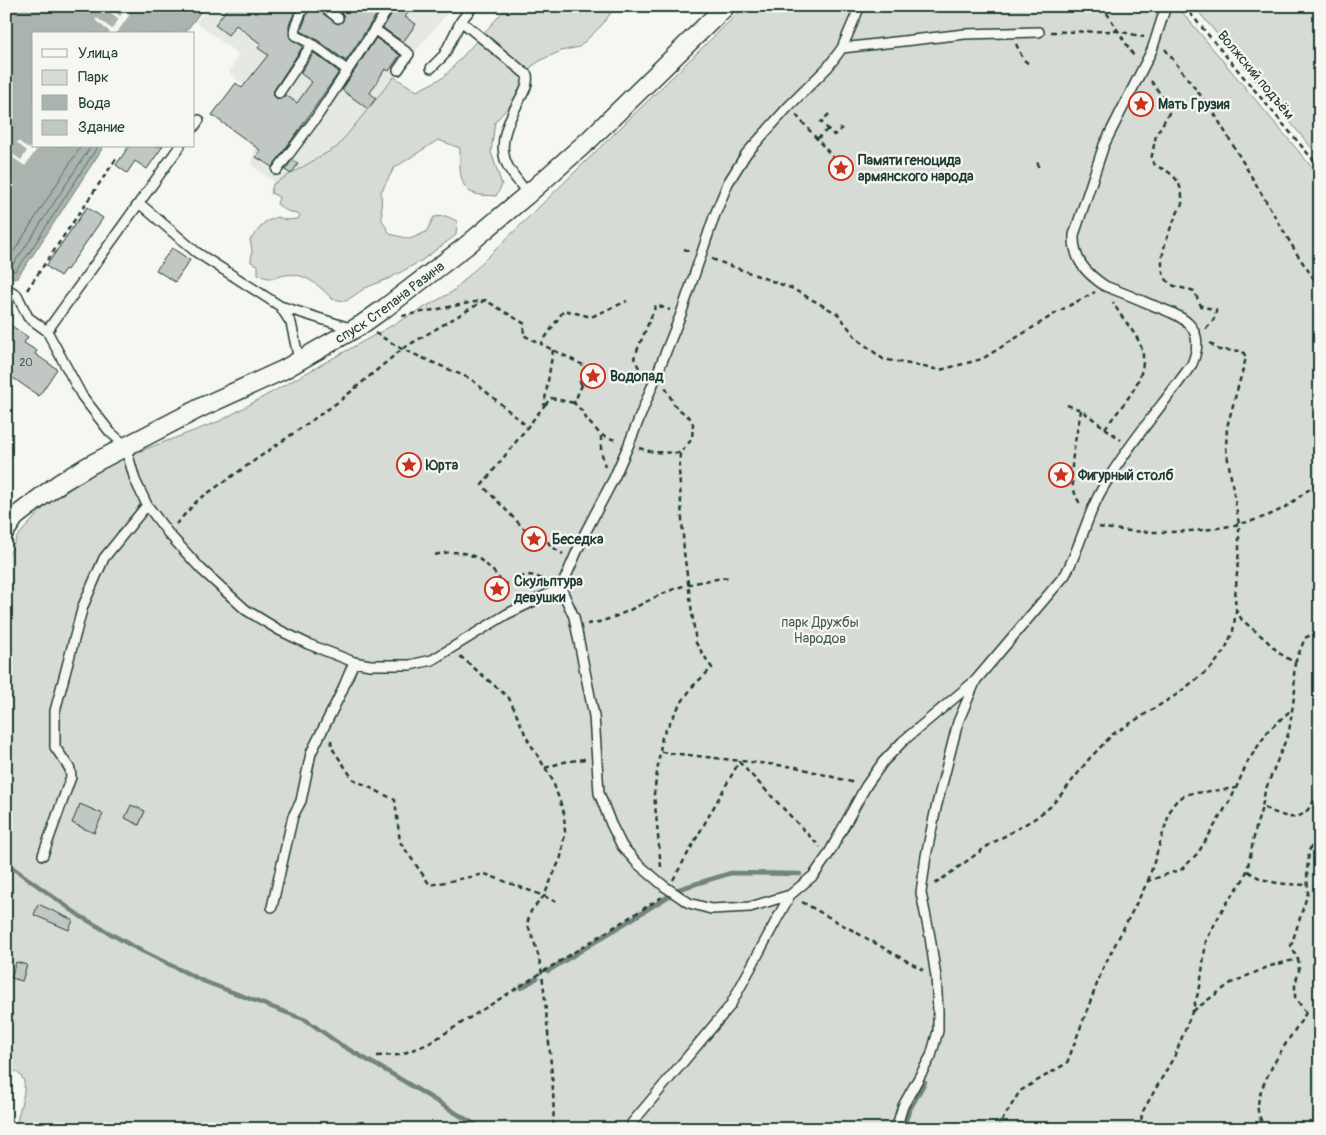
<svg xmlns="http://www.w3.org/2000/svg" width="1326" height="1135" viewBox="0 0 1326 1135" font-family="Pangolin,sans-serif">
	<rect width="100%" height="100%" fill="#f6f6f2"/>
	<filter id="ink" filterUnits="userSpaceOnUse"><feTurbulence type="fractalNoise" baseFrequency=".02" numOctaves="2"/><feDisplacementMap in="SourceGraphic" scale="10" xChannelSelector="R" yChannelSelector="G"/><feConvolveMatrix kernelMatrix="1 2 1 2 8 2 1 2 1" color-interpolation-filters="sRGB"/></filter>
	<g filter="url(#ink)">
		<path fill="#e6e8e4" d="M209 6H453L337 147 276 183 251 165 255 149 253 147 277 112 229 73 238 54 196 22Z"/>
		<path fill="#d6dbd6" stroke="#7a8c85" d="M508 6H616L601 26 579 47 561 51 541 60 531 67 512 103 495 122 491 152 502 185 496 196C490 195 482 196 476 194 457 190 460 163 460 148L438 140 394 168 381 192 382 220 390 234 410 239 426 232 434 217 446 216 457 221 456 235 421 261 390 278 365 288 346 301 332 299C323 289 310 277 296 275 280 272 274 284 258 274V265L251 262 252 249 250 240 265 222 277 217 287 220 298 219 300 215 287 211 277 204 279 197 271 193 273 184 337 147 394 77 417 91 444 77Z
			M745 6H1177L1320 177V1129H17C15 1107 41 1075 6 1068V561L17 537 46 505 111 462 220 421 452 292Z
			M1194 6H1320V158L1198 11Z"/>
		<path fill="#aab3ae" stroke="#72847d" d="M6 6H205L184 34H34V146H104L31 258 16 279 6 273Z"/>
		<path fill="#f6f6f2" d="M105 6 120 16 125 10 130 14 116 34H108L110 32 95 20 97 18 112 29 119 19 104 7Z
			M18 141 29 149 34 142V146H39L25 166 9 155 11 153 21 160 27 151 17 143Z"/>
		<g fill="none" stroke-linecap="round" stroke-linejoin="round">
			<path stroke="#576c65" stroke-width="1" d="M6 255H11L16 248 81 146
				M6 263H14L22 252 91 146
				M6 269 15 271 27 256 98 146"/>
			<path stroke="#72847d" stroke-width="4.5" d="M6 863 80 916 132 946 203 981 306 1020 341 1045 397 1077 482 1129
				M679 889 731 873 800 874
				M548 971 669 896
				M521 988 537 978
				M903 1129 909 1111 925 1082"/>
		</g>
		<path fill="#c1c8c3" stroke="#1f3d34" d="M229 6H297L289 25V36L292 40 303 46 274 90 273 95 276 98 281 99 286 95 297 103 312 82 300 73 314 53 339 72 301 127 272 167 256 157 260 150 212 115 236 83 242 88 268 55 258 48 261 44 236 25 228 35 215 25Z
			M310 6H317L319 11 338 24 343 21 344 16 333 6H382L346 61 316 39 301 31Z
			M396 6H413L405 17 416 24 403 42 383 28Z
			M376 38 400 55 389 71 385 69 370 93 376 98 368 109 342 90Z
			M129 146H163L147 169 135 161 127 173 116 165Z
			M292 160 298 164 291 174 285 170Z
			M87 207 103 218 67 270 65 269 60 276 46 266Z
			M172 248 190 260 175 282 156 270Z
			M6 322 28 337 24 343 37 351 35 354 57 369 39 396 6 373Z
			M80 804 103 814 94 833 72 823Z
			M131 805 145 811 139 825 125 818Z
			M38 904 73 920 69 930 34 915Z
			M16 962 27 965 22 981 11 978Z"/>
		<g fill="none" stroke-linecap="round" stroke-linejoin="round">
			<defs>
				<path id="service" d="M323 6 338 18
					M860 6 842 48 828 67 788 107 746 154 728 183 714 217 681 314 629 444 614 478 585 533 561 588 574 617 594 716 599 793 611 824 622 846 638 864 664 886 689 903 711 909 750 907 790 895 814 875 828 855 866 786 883 762 903 741 976 680
					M461 21 473 6
					M374 29 409 54 398 70
					M312 44 347 70
					M842 48 965 34 1039 32
					M431 68 444 55 461 21 527 75C529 85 523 93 519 101 508 121 495 147 510 170 515 178 522 186 528 194
					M279 93 312 44 295 35V27L304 6
					M194 127 199 120
					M180 146 47 331 82 396 110 432 125 445 135 480 147 505 168 533 201 569 246 610 279 630 308 644 354 662 370 665H410L432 660 507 614 561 588
					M277 170 316 118 390 6
					M139 203 196 252 280 306 353 329
					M6 288 17 295 28 317 47 331
					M280 306 291 323 299 360
					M43 855 71 777 70 769 55 747V711L83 606 104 558 147 505
					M272 907 293 816 301 801 311 753 341 693 354 662
					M632 1123 730 1006 790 895
					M896 1129 903 1106 931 1056 938 1031V1011L936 977 930 937 921 893 926 856 936 808 958 722 976 680 1065 575C1080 548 1086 518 1101 491 1127 446 1162 406 1192 364 1208 326 1182 316 1152 305 1136 298 1121 292 1105 286 1086 273 1073 260 1074 235L1104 145 1152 50 1166 6"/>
				<g id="minor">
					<path id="s1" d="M6 530 15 517 37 500 60 483 90 465 202 407 283 370 361 325 385 308 466 246 528 194 590 139 726 6"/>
				</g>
			</defs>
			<use href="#service" stroke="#1f3d34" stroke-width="12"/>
			<use href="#minor" stroke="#1f3d34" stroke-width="21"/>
			<path stroke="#1f3d34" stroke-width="2.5" stroke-dasharray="5 4" stroke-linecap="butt" d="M1101 6 1105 10 1135 58
				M1184 6 1320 168
				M1051 32 1118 31 1144 37
				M1016 44 1023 59 1030 65
				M1165 49 1214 113 1297 254 1320 288
				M1151 81 1166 102 1169 113 1156 135 1151 160C1156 168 1164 168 1171 174 1180 181 1183 193 1182 204 1173 221 1149 269 1171 284 1178 289 1187 288 1194 291L1201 306 1216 310C1216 319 1211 323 1206 329
				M829 114 821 122 834 135 842 128
				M796 115 839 164
				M817 139 828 129
				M1038 167V162
				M684 249 690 251
				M712 259 791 288 838 314 857 339 883 359 940 370 982 359 1061 310 1095 292
				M27 290 116 159
				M402 316 485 300 525 324 523 335 541 344
				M6 320 12 311
				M375 333 402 349 471 379 528 427
				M1210 343 1219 350 1243 351 1246 358 1227 427 1226 448 1239 524V549L1235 598 1236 610 1242 620 1265 639 1279 653 1295 663 1294 675 1295 690 1289 732 1265 791 1262 807C1286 817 1300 827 1315 799L1320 798
				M553 350 544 406 482 485 530 535 537 529 552 547 563 554
				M595 372 582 385 574 403 583 412 587 420 601 435 618 441
				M643 376 634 358 656 305 670 310
				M582 385 579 380 588 371V369L583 365 541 344 564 310 591 317 627 301
				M545 405 551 398 574 403
				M1067 405 1081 410 1121 440
				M1081 410C1077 437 1062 483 1082 506
				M1105 428C1123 404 1157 371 1137 338 1130 326 1120 316 1113 302
				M601 436V450L605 467
				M639 448 653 452 680 453 692 439 693 424 690 418 675 406 665 387
				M176 524 198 500 341 400 402 349 485 300
				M1099 527C1149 536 1229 534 1276 512 1291 505 1306 491 1320 481
				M435 555C467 546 486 559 504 585 518 578 532 568 545 583
				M587 624C616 621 642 602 669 591 688 583 709 580 730 577
				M460 656 509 698 528 740 552 779 564 813 565 832 561 857 544 896 531 911 527 924C544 960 544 994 548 1033 551 1065 555 1096 553 1129
				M1295 663 1305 638 1320 630
				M331 740 332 748 353 779 395 800 400 842 430 885 485 874 544 896 558 903
				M661 752 796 767 855 783
				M545 768 564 762 585 759
				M661 867 654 794 662 737 679 706 693 686 712 668 696 643 684 552 679 470 680 453
				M1248 871C1267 885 1286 884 1308 885
				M673 880 739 762 820 847
				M1148 881 1171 808 1177 800 1187 794 1236 788
				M935 884 989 845 1034 819 1050 807 1065 790 1089 759 1113 734 1176 695 1212 667 1225 650 1233 631 1236 611
				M802 902 923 970
				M1193 1011 1231 983 1270 966 1298 959
				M1306 1013 1295 997V984L1299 971 1298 959 1291 946 1308 893 1307 871 1309 851 1320 827
				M377 1056 399 1055 428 1044 662 897
				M997 1129 1020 1091 1067 1063 1103 968 1148 881 1182 869 1198 853 1232 797 1248 761 1269 730 1291 710
				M1139 1129 1143 1111 1175 1055 1192 1012 1200 987 1206 941 1222 910 1243 880 1247 871 1256 827 1262 807
				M1266 1129C1262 1123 1259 1117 1258 1111 1255 1085 1292 1035 1306 1013L1310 1012"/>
			<use href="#service" stroke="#f6f6f2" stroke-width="9"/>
			<use href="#minor" stroke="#f6f6f2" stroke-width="18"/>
		</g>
	</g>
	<defs>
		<symbol id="sight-ring" viewBox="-11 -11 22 22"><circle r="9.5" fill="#f6f6f2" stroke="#c8321e" stroke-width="1.5"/><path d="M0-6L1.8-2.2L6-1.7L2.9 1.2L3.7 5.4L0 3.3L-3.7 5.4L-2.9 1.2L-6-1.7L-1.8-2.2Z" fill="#c8321e"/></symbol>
	</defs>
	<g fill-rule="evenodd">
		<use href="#sight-ring" x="1127" y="90" width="28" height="28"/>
		<use href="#sight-ring" x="827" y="154" width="28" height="28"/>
		<use href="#sight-ring" x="579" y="362" width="28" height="28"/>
		<use href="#sight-ring" x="395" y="451" width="28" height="28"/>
		<use href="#sight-ring" x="1047" y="461" width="28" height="28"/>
		<use href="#sight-ring" x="520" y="525" width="28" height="28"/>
		<use href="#sight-ring" x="483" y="575" width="28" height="28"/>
	</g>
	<g text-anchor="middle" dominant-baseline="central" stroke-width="4.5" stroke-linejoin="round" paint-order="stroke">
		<g font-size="11" fill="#486058">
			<text x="26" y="362">20</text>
		</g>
		<g font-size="14" fill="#1f3d34" stroke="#f6f6f2">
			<text transform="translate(1256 75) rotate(50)">Волжский подъём</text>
			<text stroke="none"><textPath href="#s1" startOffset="449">спуск Степана Разина</textPath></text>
		</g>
		<g font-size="14" font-weight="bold" fill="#1f3d34" stroke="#f6f6f2" text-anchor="start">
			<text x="1158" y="104">Мать Грузия</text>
			<text x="858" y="160">Памяти геноцида<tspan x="858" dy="16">армянского народа</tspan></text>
			<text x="610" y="376">Водопад</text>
			<text x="426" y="465">Юрта</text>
			<text x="1078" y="475">Фигурный столб</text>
			<text x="552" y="539">Беседка</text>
			<text x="514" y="581">Скульптура<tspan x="514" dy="16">девушки</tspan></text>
		</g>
		<g font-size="14" fill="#445d54" stroke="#f6f6f2">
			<text x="820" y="622">парк Дружбы<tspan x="820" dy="16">Народов</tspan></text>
		</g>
	</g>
	<rect width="1326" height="1135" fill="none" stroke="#f6f6f2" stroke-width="25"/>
	<rect x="12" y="12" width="1301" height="1110" fill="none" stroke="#1f3d34" stroke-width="2" filter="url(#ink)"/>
	<rect x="32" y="32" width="162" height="115" fill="#f6f6f2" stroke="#a0aca6"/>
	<rect x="42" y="49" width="25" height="8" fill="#f6f6f2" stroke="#a0aca6"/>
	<text x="78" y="58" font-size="15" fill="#1f3d34">Улица</text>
	<rect x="42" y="70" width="25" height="15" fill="#d6dbd6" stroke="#a0aca6"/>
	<text x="78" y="82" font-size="15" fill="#1f3d34">Парк</text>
	<rect x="42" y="95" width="25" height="15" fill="#aab3ae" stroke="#a0aca6"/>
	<text x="78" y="108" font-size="15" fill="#1f3d34">Вода</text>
	<rect x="42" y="120" width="25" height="15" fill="#c1c8c3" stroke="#a0aca6"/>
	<text x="78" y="132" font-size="15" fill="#1f3d34">Здание</text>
</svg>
